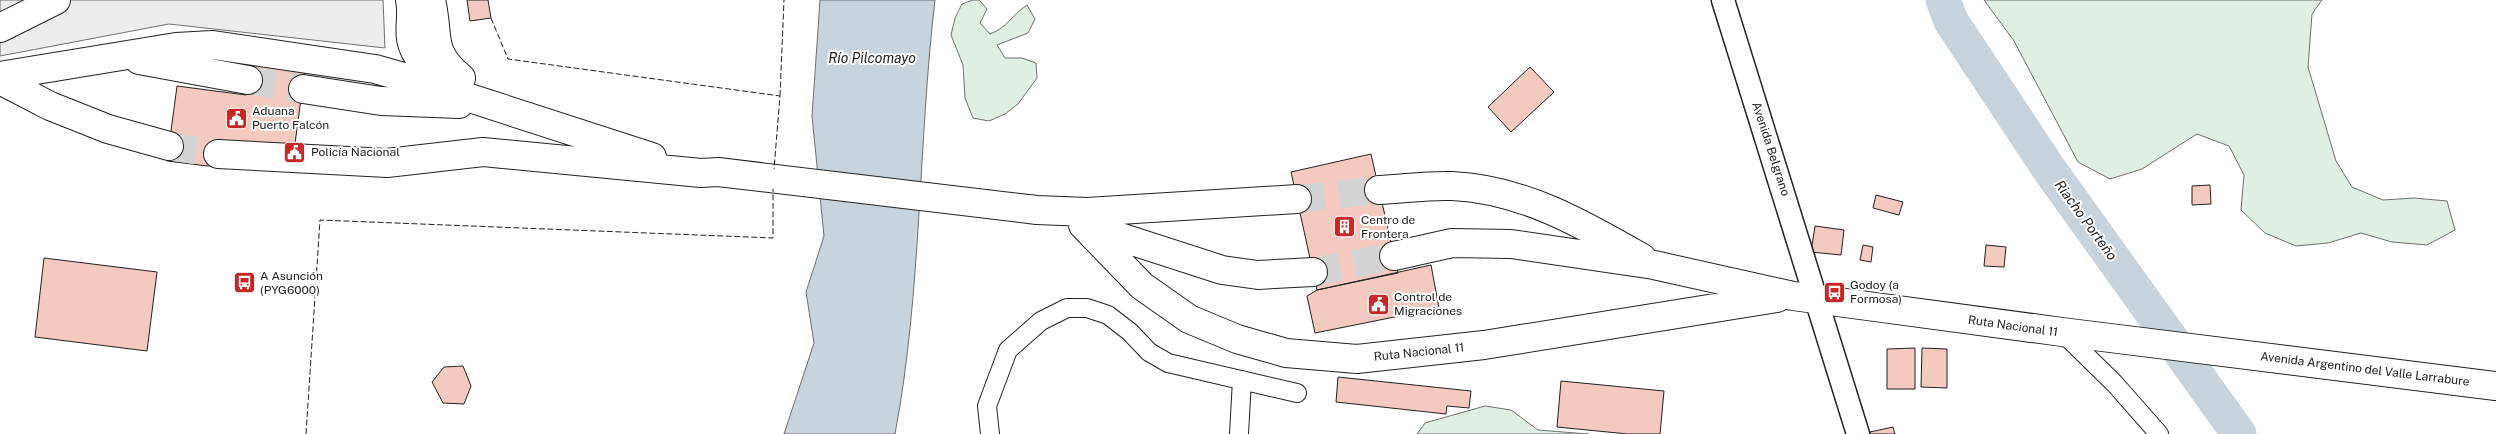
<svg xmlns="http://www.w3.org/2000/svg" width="2496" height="434" viewBox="0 0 2496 434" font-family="'Public Sans',sans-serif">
	<rect width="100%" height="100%" fill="#fff"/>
	<path fill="#e0efe3" stroke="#6f6f6f" d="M973 0H979L987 9 980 23 990 34C1008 27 1011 16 1027 5L1035 19 1028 33 997 45 1005 58H1022L1036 63 1037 78 1018 104 1005 114 989 121 973 118 965 98 963 65 951 35 955 18 962 4Z
		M1984 0H2322L2312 14 2308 67 2336 161 2352 187 2383 200 2414 198 2447 201 2455 230 2427 245 2392 242 2361 233 2328 243 2296 246 2265 233 2241 210 2244 175 2229 146 2197 134 2142 169 2110 179 2078 162 2014 41Z
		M1485 406 1511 410 1538 430 1588 434H1417L1425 423Z"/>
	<path fill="#ededed" stroke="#6f6f6f" d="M0 0H383L385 48 169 24 0 56Z"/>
	<path fill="#c7d3dd" stroke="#6f6f6f" d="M820 0H935C918 144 922 291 895 434H784L814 343 806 292 824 236 812 116Z"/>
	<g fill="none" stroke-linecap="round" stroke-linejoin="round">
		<path stroke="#c7d3dd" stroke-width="35" d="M1943 0 1951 21 2049 169 2239 434"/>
	</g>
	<path fill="#f3c9c0" stroke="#222" d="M467 0H488L491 18 470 21Z
		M250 61 305 69 294 151 216 167 167 161 177 86 246 95Z
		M1530 67 1554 92 1511 132 1488 107Z
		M1371 154 1398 273 1317 290 1291 172Z
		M2210 185 2211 204 2192 205V186Z
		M1876 195 1903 202 1899 215 1873 208Z
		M1815 226 1844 230 1841 255 1811 252Z
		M1863 245 1873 247 1871 262 1860 260Z
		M1986 245 2006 247 2004 267 1984 266Z
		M44 258 157 272 147 351 35 337Z
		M1431 265 1439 308 1315 333 1307 296 1317 290Z
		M1915 348V389H1887V349Z
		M1922 348 1947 349V388L1921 387Z
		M463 366 471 386 464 404 443 403 432 382 444 367Z
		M1338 377 1471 391 1469 408 1447 406 1446 414 1336 402Z
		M1561 381 1664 391 1660 434H1628L1557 427Z
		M1893 427 1895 434H1870V432Z"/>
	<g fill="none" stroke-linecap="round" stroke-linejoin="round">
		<path stroke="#d3d3d3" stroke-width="28" stroke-dasharray="28 14" stroke-linecap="butt" d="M248 80 303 89
			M169 146 218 154
			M1297 199 1379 190
			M1313 272 1394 256"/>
		<defs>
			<path id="minor" d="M2062 332 2115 384 2159 434
				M990 434 987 406 1008 350 1041 321 1067 308H1087L1108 315 1130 332 1149 352 1168 363 1297 393
				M1239 434 1242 380"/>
			<path id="tertiary" d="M1723 0 1858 434"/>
			<path id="trunk" d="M410 0C413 13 409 26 411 39 415 61 434 74 452 83
				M431 0C440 38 428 50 461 78
				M0 28 56 0
				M139 60 248 80
				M0 76 176 47 213 45 375 69 414 80 652 157
				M0 80 50 106 108 129 169 146
				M303 89 381 101 459 104
				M218 154 387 163 483 152 701 173 718 172 1037 210 1087 212 1297 199
				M1379 190C1403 189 1428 185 1452 186 1522 189 1583 224 1642 258
				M1083 225 1142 286 1189 319 1237 339 1286 353 1357 359 1484 345 1777 298
				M1086 226 1222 270 1258 275 1313 272
				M1394 256 1452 243 1511 244 1654 265 1793 296 2062 332 2496 386"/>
		</defs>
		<use href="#minor" stroke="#222" stroke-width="20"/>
		<use href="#tertiary" stroke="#222" stroke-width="25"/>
		<use href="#trunk" stroke="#222" stroke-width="30"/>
		<use href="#minor" stroke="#fff" stroke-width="18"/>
		<use href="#tertiary" stroke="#fff" stroke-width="22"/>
		<use href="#trunk" stroke="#fff" stroke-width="28"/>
		<path stroke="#222" stroke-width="1" stroke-dasharray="6 2.5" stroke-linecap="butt" d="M491 18 508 59 780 96 774 169
			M780 96 784 0
			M306 434 320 220 773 238V189"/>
	</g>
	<defs>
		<symbol id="civic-square" viewBox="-11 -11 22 22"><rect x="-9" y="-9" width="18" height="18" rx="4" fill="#c62828" stroke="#fff"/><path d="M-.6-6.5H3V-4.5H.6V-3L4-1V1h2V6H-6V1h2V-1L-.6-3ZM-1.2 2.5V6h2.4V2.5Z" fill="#fff"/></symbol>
		<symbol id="building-square" viewBox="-11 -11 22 22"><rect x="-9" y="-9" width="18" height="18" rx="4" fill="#c62828" stroke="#fff"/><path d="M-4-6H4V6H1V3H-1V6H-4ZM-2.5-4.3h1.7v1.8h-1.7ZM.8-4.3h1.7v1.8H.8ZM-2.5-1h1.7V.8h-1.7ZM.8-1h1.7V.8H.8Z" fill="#fff"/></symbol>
		<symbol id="bus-square" viewBox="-11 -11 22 22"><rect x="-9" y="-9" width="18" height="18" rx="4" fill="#c62828" stroke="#fff"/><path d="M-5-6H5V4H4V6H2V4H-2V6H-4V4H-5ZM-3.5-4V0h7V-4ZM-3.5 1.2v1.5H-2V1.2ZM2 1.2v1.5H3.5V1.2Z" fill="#fff"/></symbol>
	</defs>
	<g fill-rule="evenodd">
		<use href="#civic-square" x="224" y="106" width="25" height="25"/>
		<use href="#civic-square" x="282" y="140" width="25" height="25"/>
		<use href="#building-square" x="1332" y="214" width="25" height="25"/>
		<use href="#bus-square" x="232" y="270" width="25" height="25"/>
		<use href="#bus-square" x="1822" y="280" width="25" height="25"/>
		<use href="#civic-square" x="1366" y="292" width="25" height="25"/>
	</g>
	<g text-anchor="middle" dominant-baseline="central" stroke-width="4" stroke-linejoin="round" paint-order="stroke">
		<g font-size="12" fill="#222" stroke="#fff" text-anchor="start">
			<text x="252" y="111">Aduana<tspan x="252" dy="14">Puerto Falcón</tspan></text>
			<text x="311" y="152">Policía Nacional</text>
			<text x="1361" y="220">Centro de<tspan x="1361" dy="14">Frontera</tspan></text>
			<text x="260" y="276">A Asunción<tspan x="260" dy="14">(PYG6000)</tspan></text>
			<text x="1850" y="285">Godoy (a<tspan x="1850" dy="14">Formosa)</tspan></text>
			<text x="1394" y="297">Control de<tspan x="1394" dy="14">Migraciones</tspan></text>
		</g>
		<g font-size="12" fill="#222" stroke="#fff">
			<text transform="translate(1771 149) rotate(72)">Avenida Belgrano</text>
			<text transform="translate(2013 326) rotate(8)">Ruta Nacional 11</text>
			<text transform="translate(1419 352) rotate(-6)">Ruta Nacional 11</text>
			<text transform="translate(2365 369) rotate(7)">Avenida Argentino del Valle Larrabure</text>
		</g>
		<g font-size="14" font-style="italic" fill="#222" stroke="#fff">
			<text x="872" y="58">Río Pilcomayo</text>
			<text transform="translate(2086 220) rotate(54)">Riacho Porteño</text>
		</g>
	</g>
</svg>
